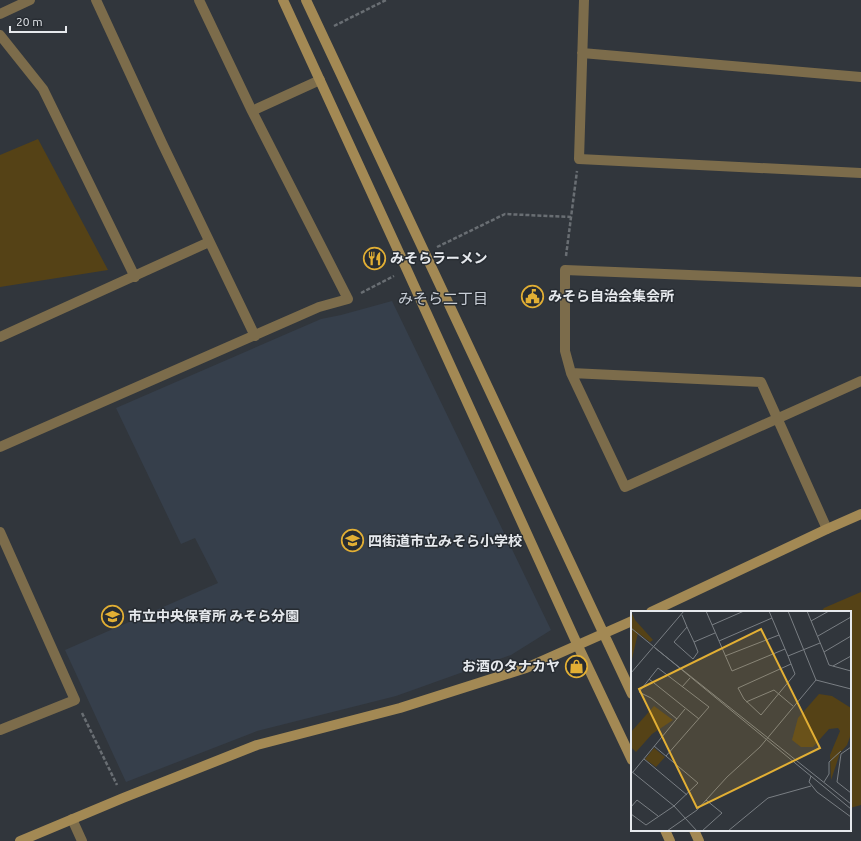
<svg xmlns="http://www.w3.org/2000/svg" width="861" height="841" viewBox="0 0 861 841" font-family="Ubuntu,'Noto Sans JP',sans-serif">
	<rect width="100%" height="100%" fill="#31363c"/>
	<path fill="#363f4b" d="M392 301 551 630 511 655 396 696 257 731 126 782 65 650 218 583 195 538 181 544 116 408 321 319 341 315Z"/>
	<path fill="#554216" d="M38 139 108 270 0 287V155Z
		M861 592V805L850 808V612H821L824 608Z"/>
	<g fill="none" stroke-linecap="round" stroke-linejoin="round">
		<path stroke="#696e73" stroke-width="2.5" stroke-dasharray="4 2" stroke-linecap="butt" d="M334 26 386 0
			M437 247 505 214 571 217
			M566 256 577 171
			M361 293 394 276
			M82 713 117 785"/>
		<path stroke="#7c6c4b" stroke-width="10" d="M96 0 162 143 255 336
			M584 0 579 159 861 173
			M0 14 30 0
			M0 35 43 89 135 277
			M582 53 861 77
			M252 111 320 80
			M861 282 565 270V351L571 373 625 487 861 381
			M0 337 209 242
			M571 373 761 382 827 529
			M0 447 319 307 348 299 252 111 199 0
			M0 532 75 700 0 730
			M72 819 82 841"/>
		<path stroke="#a38954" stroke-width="10" d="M283 0 407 270 578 646 632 760
			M306 0 632 694
			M651 612 827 529 861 514
			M665 830 670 841
			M694 830 699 841
			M20 841 123 798 257 745 400 708 526 668 632 621"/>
	</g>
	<defs>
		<symbol id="restaurant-ring" viewBox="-11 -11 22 22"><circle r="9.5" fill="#272c32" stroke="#e2af34" stroke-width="1.5"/><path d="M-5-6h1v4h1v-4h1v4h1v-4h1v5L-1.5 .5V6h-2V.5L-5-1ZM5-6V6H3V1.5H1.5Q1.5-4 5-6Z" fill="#e2af34"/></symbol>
		<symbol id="civic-ring" viewBox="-11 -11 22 22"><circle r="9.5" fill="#272c32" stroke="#e2af34" stroke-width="1.5"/><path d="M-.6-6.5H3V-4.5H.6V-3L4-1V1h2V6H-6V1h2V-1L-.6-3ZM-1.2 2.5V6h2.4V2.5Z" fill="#e2af34"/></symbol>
		<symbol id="school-ring" viewBox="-11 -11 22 22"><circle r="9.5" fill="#272c32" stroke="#e2af34" stroke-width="1.5"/><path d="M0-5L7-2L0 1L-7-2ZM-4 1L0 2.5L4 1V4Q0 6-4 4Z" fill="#e2af34"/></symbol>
		<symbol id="shop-ring" viewBox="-11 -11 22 22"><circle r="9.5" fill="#272c32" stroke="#e2af34" stroke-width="1.5"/><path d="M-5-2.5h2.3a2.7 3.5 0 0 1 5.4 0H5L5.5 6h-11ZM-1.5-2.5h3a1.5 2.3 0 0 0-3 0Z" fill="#e2af34"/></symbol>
	</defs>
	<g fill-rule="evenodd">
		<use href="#restaurant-ring" x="362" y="246" width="25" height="25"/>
		<use href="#civic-ring" x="520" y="284" width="25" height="25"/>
		<use href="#school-ring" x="340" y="528" width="25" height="25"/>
		<use href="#school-ring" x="100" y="604" width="25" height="25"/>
		<use href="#shop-ring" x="564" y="654" width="25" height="25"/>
	</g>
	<g text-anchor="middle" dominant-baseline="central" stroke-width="3" stroke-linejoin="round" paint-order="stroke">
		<g font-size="14" font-weight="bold" fill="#e6e9ed" stroke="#272c32" text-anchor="start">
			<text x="390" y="258">みそらラーメン</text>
			<text x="548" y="296">みそら自治会集会所</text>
			<text x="368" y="541">四街道市立みそら小学校</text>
			<text x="128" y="616">市立中央保育所 みそら分園</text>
			<text x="560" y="666" text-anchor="end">お酒のタナカヤ</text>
		</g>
		<g font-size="15" fill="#c9cfd7" stroke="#272c32">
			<text x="443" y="298">みそら二丁目</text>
		</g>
	</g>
	<g transform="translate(631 611)">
		<rect width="220" height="220" fill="#31363c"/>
		<path d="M0 0 4 9 22 29 19 31 7 22 1 48ZM188 83 201 85 220 97V123L216 134 209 142 200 169 199 144 209 120 207 117 198 118 182 136H170L161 129 167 107ZM23 95 42 109 21 123 5 141 0 136V121ZM23 137 34 146 25 156 14 148Z" fill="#554216"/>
		<path fill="none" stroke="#797e83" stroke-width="1" d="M75 0 101 60 154 38M138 0 157 45 164 63 130 104 113 88 107 77 160 53M157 0 185 69M176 0 193 41 220 25M51 4 56 16 63 31 67 41 62 48 43 31 56 16M180 10 198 0M81 14 113 0M0 17 220 198M187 25 220 6M88 30 141 7M63 31 84 22M24 37 220 193M193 41 198 54 220 60M94 45 148 24M157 45 189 32M202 55 220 45M0 62 53 0M18 68 68 108M185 69 220 78M51 76 59 67M115 91 143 79 162 95M23 135 67 172 43 195 66 220M220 136 210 143 206 171 220 182M35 145 78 96 27 57 8 81 20 87 46 108M13 148 56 184M0 160 43 195 15 214 0 203M2 161 54 98M180 165 178 171 186 181 220 206M193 171 198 163V151L210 140M0 196 6 189 27 205M36 220 66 199 96 166 129 136 185 69M71 220 91 202 75 189M97 220 137 187 180 175"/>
		<path fill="#e2af34" fill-opacity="0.15" stroke="#e2af34" stroke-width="2" d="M130 18 189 137 66 197 8 78Z"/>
		<rect width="220" height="220" fill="none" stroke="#e6e9ed" stroke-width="2"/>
	</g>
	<path d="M10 26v6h56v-6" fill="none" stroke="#e6e9ed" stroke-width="2"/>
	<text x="16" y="26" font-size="12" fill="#e6e9ed" stroke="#272c32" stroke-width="3" paint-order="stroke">20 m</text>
</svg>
